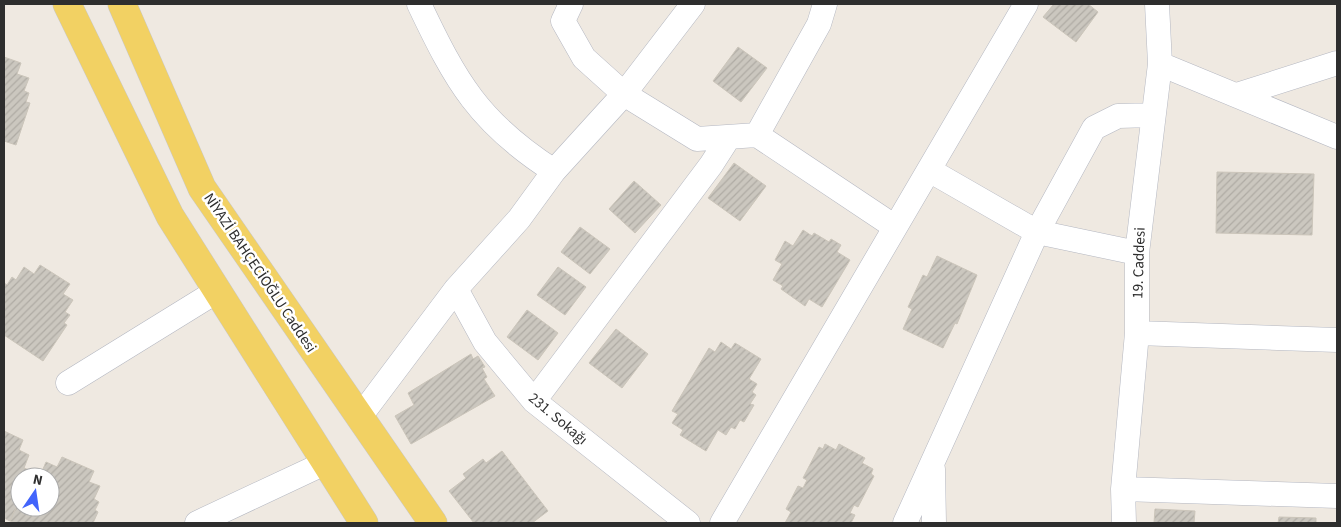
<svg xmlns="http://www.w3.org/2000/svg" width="1341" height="527" viewBox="0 0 1341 527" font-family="'Source Sans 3',sans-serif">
	<defs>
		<pattern id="building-hatch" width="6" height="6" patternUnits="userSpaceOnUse" patternTransform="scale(1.25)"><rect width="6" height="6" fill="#cbc7bf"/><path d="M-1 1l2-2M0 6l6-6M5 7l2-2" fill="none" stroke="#afaba4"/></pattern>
	</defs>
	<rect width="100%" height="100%" fill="#efe9e1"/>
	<path fill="url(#building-hatch)" stroke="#cbc5ba" d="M1054 4H1088L1098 12 1076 42 1043 17Z
		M738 47 767 68 741 102 713 81Z
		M4 57 21 63 17 74 29 78 24 91 29 93 26 102 30 103 16 145 4 141Z
		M734 163 766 186 740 221 708 198Z
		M1217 172 1314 174 1312 235 1216 233Z
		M634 181 661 205 635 233 609 209Z
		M580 227 610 249 590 274 561 252Z
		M803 230 812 236 814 233 829 242 831 239 841 245 837 252 850 260 822 307 809 299 805 306 781 289 783 286 773 280 782 264 775 260 785 241 793 246Z
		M937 256 977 275 957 324 955 323 943 348 903 329 912 309 908 307 923 275 927 277Z
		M40 265 70 284 63 294 73 300 65 312 70 315 64 323 67 325 43 361 4 335V283L7 285 12 277 16 280 24 267 34 274Z
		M558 267 586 287 565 315 537 295Z
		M527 310 558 333 538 360 507 337Z
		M616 329 648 354 622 388 589 363Z
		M721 342 731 349 735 343 761 359 749 379 757 384 752 392 756 395 750 404 754 405 744 422 740 420 735 429 731 427 726 435 718 430 706 451 680 435 683 430 672 423 678 414 672 411 709 348 715 352Z
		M471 354 473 359 478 356 485 367 482 368 487 377 484 379 495 396 411 444 395 416 414 405 408 393Z
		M4 431 23 440 19 450 29 455 24 468 29 470 25 477H20V499L10 521 4 518Z
		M825 444 836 450 839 444 865 458 862 463 873 469 871 474 874 476 858 507 854 505 850 513 855 515 851 523H785L791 512 786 509 798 486 803 488 807 480 803 478 819 447 823 449Z
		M502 451 548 511 532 523H474L449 491 466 478 463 474 483 459 486 463Z
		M62 457 94 471 89 482 100 486 94 499 99 502 95 510 98 512 93 523H16L10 521 20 499V507H50V477H34L36 473 40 476 46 462 57 467Z
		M1155 509 1195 511 1194 523H1154Z
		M1279 517 1316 518V523H1278Z"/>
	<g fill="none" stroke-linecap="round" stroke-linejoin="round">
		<defs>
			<path id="minor" d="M419 4C456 82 479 123 554 171
				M571 4 563 21 584 58 624 94 697 139 757 135 819 24 825 4
				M1160 64 1337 137
				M1237 95 1337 63
				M757 135 895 227
				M929 170 1037 232 1137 253
				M456 289 485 342 534 401 688 523
				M1137 333 1337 340
				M68 383 217 291
				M534 401 711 165 729 137
				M359 418 456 289 519 219 554 171 624 94 693 4
				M933 469 934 523
				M1123 489 1337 496
				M197 523 325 463
				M722 523 1026 4
				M905 523 1037 232 1094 128 1118 116 1152 115
				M1124 523 1123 489 1137 333V253L1160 64 1157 4"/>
			<path id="major" d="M67 4 170 216 364 523
				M122 4 202 188 433 523"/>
		</defs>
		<use href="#minor" stroke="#b4b7c1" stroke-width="25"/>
		<use href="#major" stroke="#c9c9c9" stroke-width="29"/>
		<use href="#minor" stroke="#fff" stroke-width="24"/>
		<use href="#major" stroke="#f2d163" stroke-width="28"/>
	</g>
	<g text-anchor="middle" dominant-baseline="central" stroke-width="5" stroke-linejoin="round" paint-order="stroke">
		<g font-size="15" fill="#2e2e2e" stroke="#fff">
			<text transform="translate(1139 263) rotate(-88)">19. Caddesi</text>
			<text transform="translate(260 273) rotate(56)">NİYAZİ BAHÇECİOĞLU Caddesi</text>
			<text transform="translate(558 419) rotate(40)">231. Sokağı</text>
		</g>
	</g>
	<rect width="1341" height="527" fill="none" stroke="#2e2e2e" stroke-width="10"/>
	<g transform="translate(35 492) rotate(13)"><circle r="24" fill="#ffffff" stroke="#ababab"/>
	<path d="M0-4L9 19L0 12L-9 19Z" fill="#4264fb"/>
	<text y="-8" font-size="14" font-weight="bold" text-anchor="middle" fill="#2e2e2e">N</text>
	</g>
</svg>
